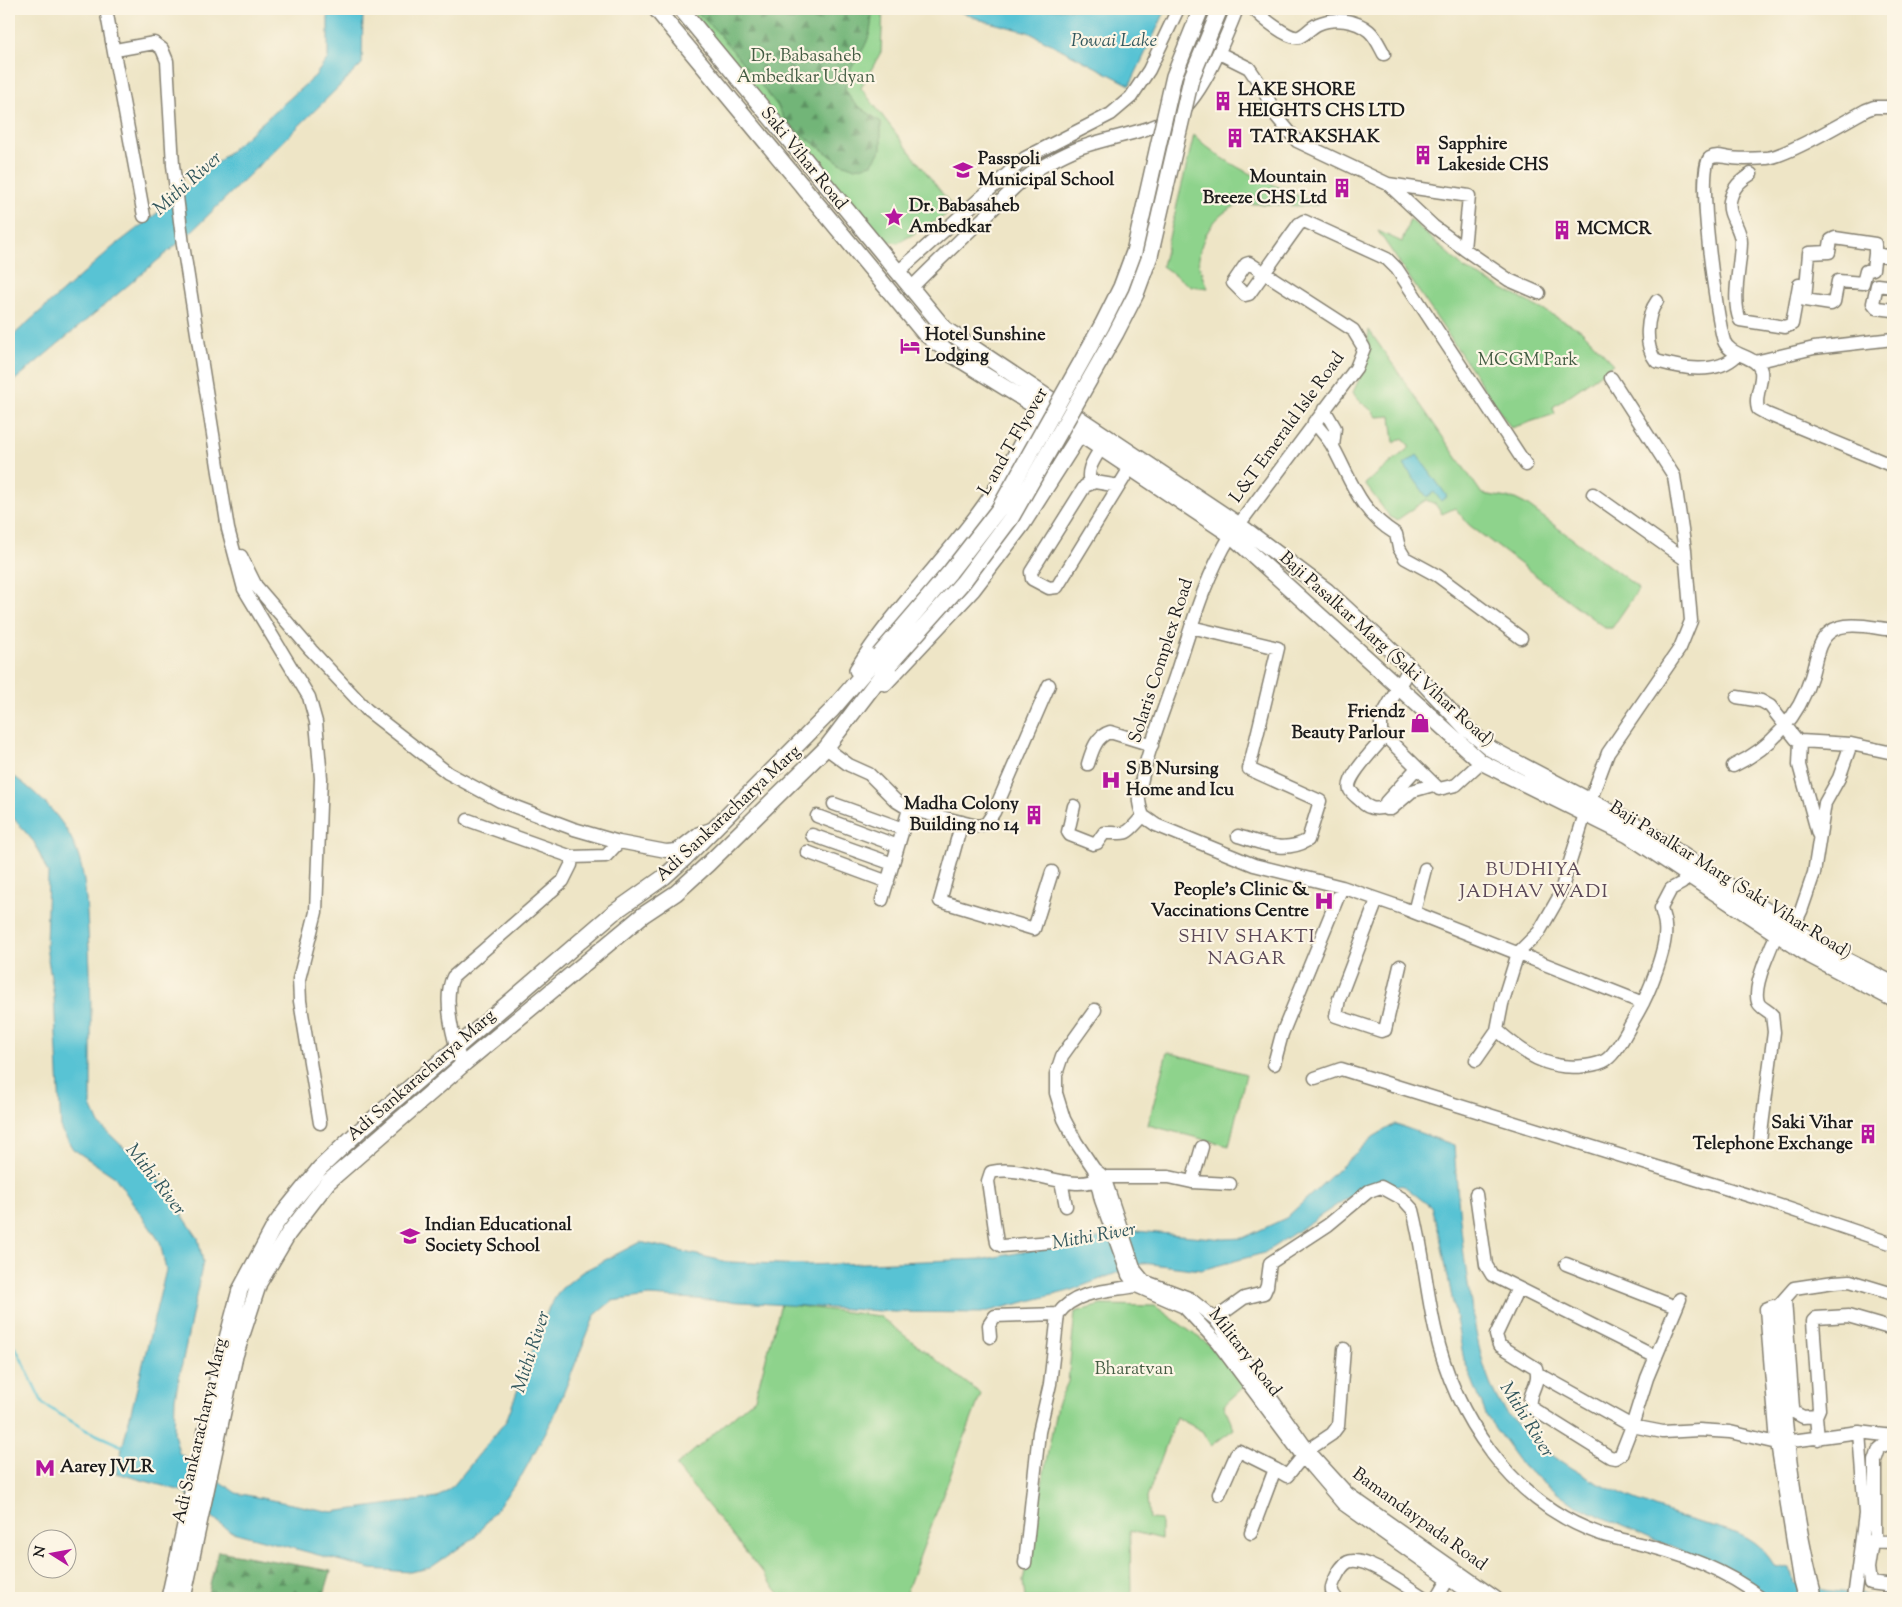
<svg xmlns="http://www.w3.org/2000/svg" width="1902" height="1607" viewBox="0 0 1902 1607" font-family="'Sorts Mill Goudy',serif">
	<defs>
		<pattern id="forest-firs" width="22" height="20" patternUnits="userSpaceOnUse" patternTransform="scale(1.25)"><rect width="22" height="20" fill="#72b578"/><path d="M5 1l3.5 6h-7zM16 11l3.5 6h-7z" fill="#5d9262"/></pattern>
	</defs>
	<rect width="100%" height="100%" fill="#fcf5e5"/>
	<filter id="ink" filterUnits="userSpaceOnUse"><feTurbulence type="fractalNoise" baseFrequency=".02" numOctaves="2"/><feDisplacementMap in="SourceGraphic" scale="10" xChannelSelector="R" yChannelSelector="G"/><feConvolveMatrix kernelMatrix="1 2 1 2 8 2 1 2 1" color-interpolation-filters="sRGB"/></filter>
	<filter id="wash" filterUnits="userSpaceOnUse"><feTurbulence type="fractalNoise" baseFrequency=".0096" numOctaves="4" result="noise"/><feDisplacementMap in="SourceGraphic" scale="20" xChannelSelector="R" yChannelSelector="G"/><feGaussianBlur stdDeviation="1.12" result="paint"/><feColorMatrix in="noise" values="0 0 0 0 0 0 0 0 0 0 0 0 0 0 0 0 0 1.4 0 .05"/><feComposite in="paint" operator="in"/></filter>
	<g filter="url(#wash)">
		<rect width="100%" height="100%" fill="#eee5c6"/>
		<path fill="#8ed38c" stroke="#557854" d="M690 9H883L881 52 861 88 955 210 898 243 866 239Z
			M1194 135C1228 169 1276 185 1319 205 1294 208 1270 203 1246 204 1219 206 1198 238 1199 263 1200 271 1205 281 1208 288L1190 286 1162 266Z
			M1410 219 1465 269 1581 330 1614 364 1553 407 1555 414 1511 428 1378 231 1402 242Z
			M1369 330 1482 494 1515 499 1527 505 1636 586 1638 590 1612 628H1605L1469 525 1455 508 1442 514 1435 504 1426 500 1397 520 1390 517 1365 484 1410 447 1403 438 1394 443 1391 416 1377 417C1370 406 1358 403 1353 392L1364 369Z
			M1167 1052 1246 1074 1229 1146 1148 1125Z
			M781 1304 879 1316 981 1394 904 1598H783L676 1466 755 1398Z
			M1101 1305 1155 1306 1216 1350 1246 1385 1224 1405 1234 1429 1211 1446 1202 1431 1176 1417 1147 1498 1149 1519 1161 1520V1539L1130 1531 1131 1598H1025L1023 1581 1057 1405 1068 1382 1075 1312Z"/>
		<path fill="url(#forest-firs)" stroke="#47684a" d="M694 9H872C872 20 871 31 867 41 859 60 849 64 845 89L854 103 881 122V149L872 164 855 168 839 162 797 131 785 120 777 105 719 34Z
			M218 1551 331 1571 323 1598H207Z"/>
		<path fill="#59c3d4" stroke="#3a7078" d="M328 9H363L362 64 188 235 9 385V339L113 247 178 197 315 76 328 58Z
			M953 9H1160L1165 12 1130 85 1028 32 981 20Z
			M1417 455 1447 496 1441 501 1434 492 1427 497 1404 465Z
			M9 773C34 790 60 814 73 842 86 871 86 900 88 931 92 989 91 1048 91 1106L99 1124 160 1182 198 1238 203 1262 175 1398 174 1433 179 1453 236 1493 332 1512 437 1498 454 1485 506 1421 549 1307 561 1289 582 1272 640 1242 728 1262 805 1265 985 1259 1136 1231 1224 1239 1243 1238 1286 1218 1373 1137 1395 1124 1454 1145C1457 1191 1461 1237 1468 1284 1474 1324 1480 1368 1500 1404 1503 1411 1510 1416 1514 1421 1558 1470 1620 1496 1680 1517 1717 1530 1752 1528 1774 1565L1790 1568 1794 1583 1824 1590 1893 1598H1765L1742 1578 1575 1505 1523 1467 1487 1417 1464 1360 1440 1236 1431 1207 1404 1186 1378 1183 1346 1199 1264 1253 1201 1270 1143 1263 1069 1291 981 1313 894 1312 649 1296 612 1301 595 1315 553 1419 522 1475 475 1537 430 1568 410 1572 371 1569 229 1531 182 1491 116 1473 166 1270 160 1242 115 1177 73 1149 61 1130 54 996 46 947 48 873 34 842 9 813Z"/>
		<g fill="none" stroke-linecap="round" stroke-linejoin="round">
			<path stroke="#59c3d4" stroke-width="2.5" d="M9 1347 16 1348 43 1404 86 1430 124 1447"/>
		</g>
	</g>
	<g filter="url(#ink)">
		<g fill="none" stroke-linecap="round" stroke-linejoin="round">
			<defs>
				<path id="minor" d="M106 9 144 216
					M1254 9C1260 16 1289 40 1299 37 1305 35 1311 27 1318 24 1334 17 1356 20 1369 31 1376 37 1380 47 1384 54
					M121 49 154 43 162 49 167 61 173 165 183 245 228 529 244 589 309 697 316 722 321 778 316 912 299 979 300 1001 320 1123
					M1219 53 1249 68 1262 87 1277 117 1297 141 1388 184 1433 226 1464 249 1509 280 1539 293
					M1893 107H1874L1866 110C1844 122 1787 156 1767 158 1752 159 1739 160 1725 157 1720 156 1715 155 1710 158 1695 167 1717 320 1724 341 1730 357 1757 355 1761 371 1763 383 1754 396 1758 409L1767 414 1893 466
					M1751 174C1740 181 1733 187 1730 201 1727 216 1741 227 1741 242 1741 264 1731 300 1740 320L1785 327 1792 324 1799 285
					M1388 184 1469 196 1464 249
					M1875 254V244L1835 238 1831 240 1829 252 1809 253 1805 300 1831 304 1834 302 1838 281 1863 283 1866 271 1873 269 1875 254 1893 257
					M898 272 1025 158 1111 114 1131 97 1149 70 1178 9
					M1893 287 1877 285 1873 303 1877 308 1893 310
					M910 289C937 262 964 236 992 210 1007 195 1022 178 1041 167 1055 159 1069 151 1085 146 1114 136 1144 133 1172 118 1201 102 1225 39 1237 9
					M1657 301C1646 316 1644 346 1656 361 1681 368 1716 376 1737 355
					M1755 362 1814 348 1893 339
					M1611 378 1674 476 1685 550 1691 621 1680 648 1608 753 1585 814 1559 897 1539 932 1518 953 1502 1004 1497 1030C1523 1053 1548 1071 1585 1066 1592 1065 1600 1064 1606 1060 1618 1052 1630 1025 1638 1012 1648 995 1668 947 1665 926 1665 920 1662 914 1661 908L1671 889 1682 883 1692 868
					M1324 409 1335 428 1333 447
					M1314 422C1320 430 1328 438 1333 447 1352 482 1359 511 1396 534L1399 548 1405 558 1438 576 1521 638
					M1090 483C1086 469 1094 460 1101 448
					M1119 486 1095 482 1085 486 1031 572 1032 579 1049 588 1057 587 1130 468
					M1593 494 1686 560
					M241 556 256 586 311 650 367 710 448 773 500 801 574 829 619 842 666 851 677 850 699 833 714 828
					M1191 627 1278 648 1249 769 1320 801 1308 840C1284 854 1262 843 1238 836
					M1410 667 1381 718V732L1439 789 1456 785 1481 762
					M1737 697 1761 701 1770 706 1796 739 1800 741 1851 744 1893 753
					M1385 736C1378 745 1344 779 1350 790 1352 794 1358 798 1361 801 1368 809 1375 810 1385 807
					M1800 741 1799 765 1818 834
					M826 748 849 765 869 774 896 801 909 809 977 826 986 824 994 812 1049 685
					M1088 764C1092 751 1096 736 1110 732L1152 745
					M1733 766C1771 748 1799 717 1811 677 1816 663 1817 641 1830 632 1844 621 1870 627 1886 629
					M1417 768 1386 802V809H1391L1412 791 1433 785
					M834 804 903 829
					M1074 806 1068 832 1070 835 1093 844 1097 843 1104 833C1131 833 1124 836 1143 816
					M817 816 898 846
					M1143 816C1140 808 1138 802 1139 793 1146 754 1162 715 1175 677 1191 628 1204 579 1231 535L1356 368 1364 348 1353 330 1249 263 1246 264 1233 283 1245 295 1249 294C1266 271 1282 247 1299 224L1304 221 1387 259 1397 269 1526 465
					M1143 816 1156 825 1254 865 1342 887 1403 908 1643 1003
					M962 822 940 901 1034 929 1052 872
					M812 835 893 864
					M807 852 888 882
					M572 857 606 856 619 842
					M882 900 909 809
					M1377 900 1339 999 1336 1016 1381 1031 1385 1030 1400 966
					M1414 912 1425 869
					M1789 936 1801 911 1814 873 1825 803 1839 778 1851 744
					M1095 1010 1062 1056 1056 1074V1093L1064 1119 1076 1142 1094 1169 1101 1200 1128 1275 1136 1286 1184 1307 1217 1342 1303 1457 1343 1504 1475 1598
					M1476 1060 1497 1030
					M1274 1064 1282 1034 1342 887
					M462 1065C454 1042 442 999 453 977L563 881 571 865 572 857 468 820
					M1315 1078 1341 1069 1757 1198 1893 1244
					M1760 1141 1774 1032 1772 1015C1768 1010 1760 1008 1758 1002 1752 986 1773 941 1781 926
					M1094 1169 1104 1177 1135 1270 1144 1281 1189 1298 1215 1319 1308 1450 1348 1494 1496 1598
					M1061 1181 1066 1206
					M1192 1182 1202 1147
					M1476 1194 1486 1265 1492 1275 1656 1357
					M1052 1242 1002 1246 997 1243 988 1181 991 1172C1028 1163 1068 1196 1104 1177H1169L1192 1182 1230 1184
					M1566 1264 1676 1307
					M1518 1288 1496 1335 1499 1345 1536 1368C1541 1383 1527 1394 1530 1407L1610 1457 1615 1458 1621 1454 1632 1426 1663 1432 1699 1430 1730 1432 1777 1443 1859 1432 1893 1436
					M1785 1300 1793 1408 1794 1412 1803 1417 1816 1416
					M1779 1305 1794 1288 1834 1282 1850 1281 1893 1294
					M1215 1319 1244 1298 1264 1293 1267 1286 1270 1263 1328 1225 1369 1191 1381 1187 1403 1199 1413 1210C1423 1249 1426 1289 1435 1329 1454 1416 1511 1502 1598 1533 1608 1537 1617 1538 1627 1541 1675 1551 1723 1568 1762 1598
					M990 1337 989 1325 995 1316 1058 1314
					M1537 1373 1632 1426 1647 1378 1680 1299
					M1818 1439 1816 1416 1819 1409 1813 1321 1816 1318 1848 1316 1893 1329
					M1219 1494 1237 1453 1239 1451 1275 1469
					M1251 1533 1275 1469 1287 1476 1308 1450 1332 1434 1338 1426 1344 1349
					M1868 1541 1893 1542
					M1872 1541 1868 1568 1870 1583 1893 1586
					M1875 1541V1461L1879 1449 1885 1444 1893 1445
					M1025 1563 1039 1432 1050 1384 1058 1314C1075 1290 1110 1291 1136 1286L1141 1283
					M1336 1598C1329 1591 1332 1585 1336 1577 1339 1571 1342 1565 1348 1562 1364 1554 1410 1589 1425 1598
					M1437 1598 1451 1574
					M1804 1598 1799 1579 1777 1443 1766 1309 1773 1306 1776 1309C1784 1406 1791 1504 1816 1598
					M1854 1598 1865 1514 1859 1432"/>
				<path id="major" d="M656 9 924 333 951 354 1080 434 1231 535 1481 762 1628 835 1809 955 1893 999
					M681 9 945 329 1239 525 1327 591 1404 662 1468 730 1491 749 1643 829 1824 949 1893 984
					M857 670C894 610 946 561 986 504 1009 472 1025 434 1045 400
					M885 683 973 589 1022 525 1085 426
					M169 1598 222 1357 240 1290 275 1225 286 1210 320 1168 358 1132 613 913 664 877 685 858 831 711 879 655
					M183 1598 235 1356 259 1283 288 1234 328 1182 466 1062 643 915 676 893 708 864 826 748 890 664"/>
			</defs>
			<use href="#minor" stroke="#858071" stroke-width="15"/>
			<use href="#major" stroke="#858071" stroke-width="18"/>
			<use href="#minor" stroke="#fff" stroke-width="12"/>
			<use href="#major" stroke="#fff" stroke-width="15"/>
			<defs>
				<path id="major-bridge" d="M879 655 950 572 999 509 1102 325 1121 287 1134 252 1174 76 1201 9
					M890 664 963 582 1011 518 1116 333 1136 294 1150 256 1191 79 1220 9"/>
			</defs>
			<use href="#major-bridge" stroke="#858071" stroke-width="18" stroke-linecap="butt"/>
			<use href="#major-bridge" stroke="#fff" stroke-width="15"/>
		</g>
	</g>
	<defs>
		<symbol id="building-bare" viewBox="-9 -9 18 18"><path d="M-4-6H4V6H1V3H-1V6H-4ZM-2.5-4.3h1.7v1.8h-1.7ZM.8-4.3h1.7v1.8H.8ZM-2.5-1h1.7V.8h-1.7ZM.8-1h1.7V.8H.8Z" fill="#b5179e" stroke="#fcf5e5" stroke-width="2.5" paint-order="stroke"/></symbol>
		<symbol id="school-bare" viewBox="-9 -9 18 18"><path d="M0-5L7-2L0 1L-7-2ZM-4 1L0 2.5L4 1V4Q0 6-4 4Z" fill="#b5179e" stroke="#fcf5e5" stroke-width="2.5" paint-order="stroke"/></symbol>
		<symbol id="sight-bare" viewBox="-9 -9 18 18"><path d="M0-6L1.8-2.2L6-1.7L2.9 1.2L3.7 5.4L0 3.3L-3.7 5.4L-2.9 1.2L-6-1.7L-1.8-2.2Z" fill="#b5179e" stroke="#fcf5e5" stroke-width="2.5" paint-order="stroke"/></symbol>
		<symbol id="hotel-bare" viewBox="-9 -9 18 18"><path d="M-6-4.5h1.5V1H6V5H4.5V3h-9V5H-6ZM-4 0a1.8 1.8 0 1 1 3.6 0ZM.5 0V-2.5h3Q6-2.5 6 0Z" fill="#b5179e" stroke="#fcf5e5" stroke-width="2.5" paint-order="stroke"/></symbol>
		<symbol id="shop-bare" viewBox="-9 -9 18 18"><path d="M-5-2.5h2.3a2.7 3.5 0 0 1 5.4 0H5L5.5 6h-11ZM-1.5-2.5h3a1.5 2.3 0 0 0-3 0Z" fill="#b5179e" stroke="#fcf5e5" stroke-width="2.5" paint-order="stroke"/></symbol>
		<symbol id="hospital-bare" viewBox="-9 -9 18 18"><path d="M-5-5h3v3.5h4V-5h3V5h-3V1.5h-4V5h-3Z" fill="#b5179e" stroke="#fcf5e5" stroke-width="2.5" paint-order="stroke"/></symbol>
		<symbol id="metro-bare" viewBox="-9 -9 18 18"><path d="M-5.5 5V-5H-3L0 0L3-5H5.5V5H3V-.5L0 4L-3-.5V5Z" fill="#b5179e" stroke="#fcf5e5" stroke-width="2.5" paint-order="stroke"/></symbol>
	</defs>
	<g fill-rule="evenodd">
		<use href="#building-bare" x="1209" y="87" width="28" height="28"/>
		<use href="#building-bare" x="1221" y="124" width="28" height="28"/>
		<use href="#building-bare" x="1409" y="141" width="28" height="28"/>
		<use href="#school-bare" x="949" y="156" width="28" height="28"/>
		<use href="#building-bare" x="1328" y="174" width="28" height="28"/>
		<use href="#sight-bare" x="880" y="203" width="28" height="28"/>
		<use href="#building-bare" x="1548" y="216" width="28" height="28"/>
		<use href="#hotel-bare" x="896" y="332" width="28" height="28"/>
		<use href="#shop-bare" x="1406" y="709" width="28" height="28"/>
		<use href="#hospital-bare" x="1097" y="766" width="28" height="28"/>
		<use href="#building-bare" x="1020" y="801" width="28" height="28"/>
		<use href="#hospital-bare" x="1310" y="887" width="28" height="28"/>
		<use href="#building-bare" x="1854" y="1120" width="28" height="28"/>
		<use href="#school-bare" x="396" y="1222" width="28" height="28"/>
		<use href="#metro-bare" x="31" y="1454" width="28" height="28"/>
	</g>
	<g text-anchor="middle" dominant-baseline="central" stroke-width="4.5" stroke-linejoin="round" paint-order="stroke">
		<g font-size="18" fill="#445c43" stroke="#fcf5e5">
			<text x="806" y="57">Dr. Babasaheb<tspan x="806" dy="21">Ambedkar Udyan</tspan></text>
			<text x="1528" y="361">MCGM Park</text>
			<text x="1134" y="1370">Bharatvan</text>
		</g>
		<g font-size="18" font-weight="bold" fill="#1c1c1c" stroke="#fcf5e5" text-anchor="start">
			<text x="1238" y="91">LAKE SHORE<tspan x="1238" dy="21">HEIGHTS CHS LTD</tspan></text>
			<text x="1250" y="138">TATRAKSHAK</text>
			<text x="1438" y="145">Sapphire<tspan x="1438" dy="21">Lakeside CHS</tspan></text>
			<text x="978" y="160">Passpoli<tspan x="978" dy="21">Municipal School</tspan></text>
			<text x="1327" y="178" text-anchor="end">Mountain<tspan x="1327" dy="21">Breeze CHS Ltd</tspan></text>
			<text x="909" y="207">Dr. Babasaheb<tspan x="909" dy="21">Ambedkar</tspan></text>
			<text x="1577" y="230">MCMCR</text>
			<text x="925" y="336">Hotel Sunshine<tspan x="925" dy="21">Lodging</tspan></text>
			<text x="1405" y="713" text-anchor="end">Friendz<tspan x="1405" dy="21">Beauty Parlour</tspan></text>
			<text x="1126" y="770">S B Nursing<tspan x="1126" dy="21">Home and Icu</tspan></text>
			<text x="1019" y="805" text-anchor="end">Madha Colony<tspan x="1019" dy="21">Building no 14</tspan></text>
			<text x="1309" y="891" text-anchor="end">People's Clinic &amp;<tspan x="1309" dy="21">Vaccinations Centre</tspan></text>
			<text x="1853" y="1124" text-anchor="end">Saki Vihar<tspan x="1853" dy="21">Telephone Exchange</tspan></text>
			<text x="425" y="1226">Indian Educational<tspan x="425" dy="21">Society School</tspan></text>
			<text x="60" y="1468">Aarey JVLR</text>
		</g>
		<g font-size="18" fill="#1c1c1c" stroke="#fcf5e5">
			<text transform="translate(803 159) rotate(51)">Saki Vihar Road</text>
			<text transform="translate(1288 428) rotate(-54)">L&amp;T Emerald Isle Road</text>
			<text transform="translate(1014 442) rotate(-60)">L and T Flyover</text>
			<text transform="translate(1386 650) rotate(42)">Baji Pasalkar Marg (Saki Vihar Road)</text>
			<text transform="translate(1162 661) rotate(-72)">Solaris Complex Road</text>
			<text transform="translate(729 814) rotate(-43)">Adi Sankaracharya Marg</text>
			<text transform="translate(1730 881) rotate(32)">Baji Pasalkar Marg (Saki Vihar Road)</text>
			<text transform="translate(422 1076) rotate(-41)">Adi Sankaracharya Marg</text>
			<text transform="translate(1244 1353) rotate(52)">Military Road</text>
			<text transform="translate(201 1431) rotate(-77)">Adi Sankaracharya Marg</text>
			<text transform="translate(1419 1520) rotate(36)">Bamandaypada Road</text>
		</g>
		<g font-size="19" font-style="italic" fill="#31565c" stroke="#fcf5e5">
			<text x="1114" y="41">Powai Lake</text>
			<text transform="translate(188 184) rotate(-42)">Mithi River</text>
			<text transform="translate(155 1180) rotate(52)">Mithi River</text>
			<text transform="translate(1094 1237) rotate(-10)">Mithi River</text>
			<text transform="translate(532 1352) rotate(-72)">Mithi River</text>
			<text transform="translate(1526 1420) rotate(58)">Mithi River</text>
		</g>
		<g font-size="19" letter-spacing="1" fill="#5c4957" stroke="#fcf5e5">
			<text x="1534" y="870">BUDHIYA<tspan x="1534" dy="22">JADHAV WADI</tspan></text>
			<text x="1247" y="937">SHIV SHAKTI<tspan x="1247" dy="22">NAGAR</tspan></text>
		</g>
	</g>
	<rect width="1902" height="1607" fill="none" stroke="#fcf5e5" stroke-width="30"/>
	<g transform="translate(52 1554) rotate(281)"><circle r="24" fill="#fcf5e5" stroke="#a29e95"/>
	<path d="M0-4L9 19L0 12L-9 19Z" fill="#b5179e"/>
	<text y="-8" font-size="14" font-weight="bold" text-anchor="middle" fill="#1c1c1c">N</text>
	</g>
</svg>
